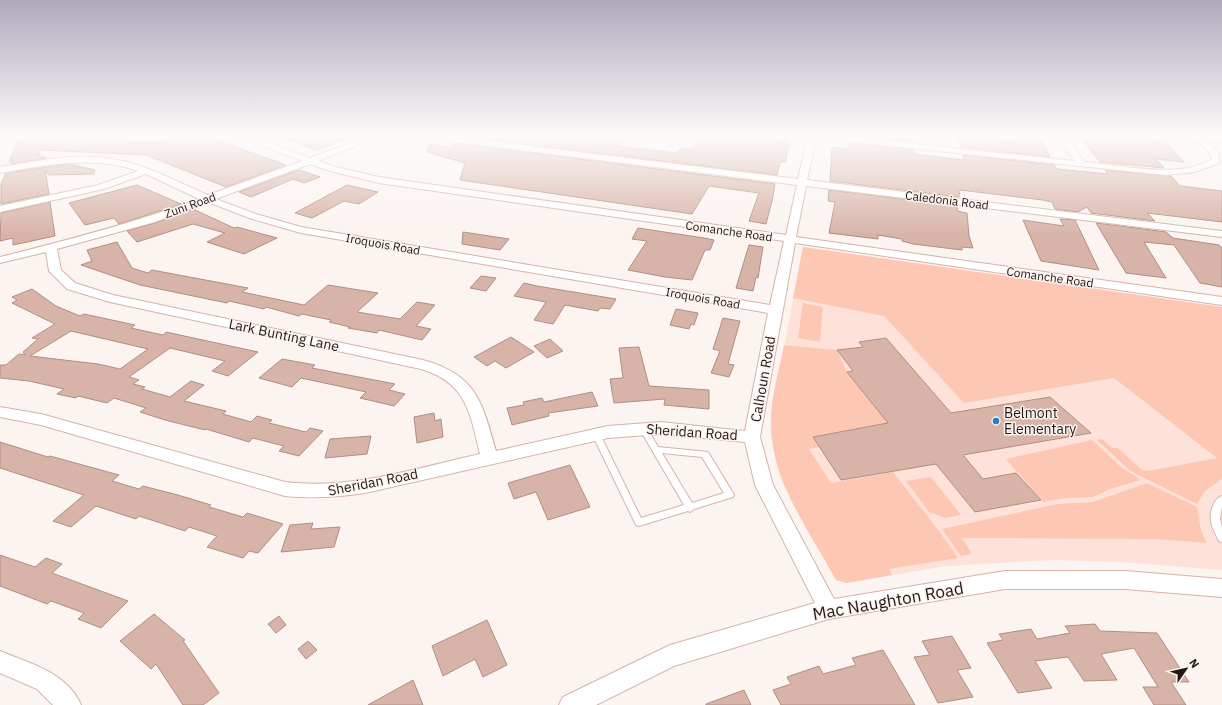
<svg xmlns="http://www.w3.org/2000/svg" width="1222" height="705" viewBox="0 0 1222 705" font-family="'IBM Plex Sans',sans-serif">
	<rect width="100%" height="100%" fill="#fbf4f1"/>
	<path fill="#fee2d9" d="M803 247 1222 307V570L1120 562 1054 560 978 564 940 567 847 583 836 580 783 484 777 468 771 431V415Z"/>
	<path fill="#fdc7b4" d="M803 247 1222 307V479L1205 491 1197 504 1138 475 1128 469 1097 440 1102 439 1112 448H1118L1142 470 1148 471 1217 458 1114 378 964 403 884 316 793 298Z
		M803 303 823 307 820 342 798 338Z
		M784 345 837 350 847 372 888 423 814 437 820 447 809 449 831 483 893 472 939 531 958 558 889 569 892 575 847 583 836 580C810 532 772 482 771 426 770 400 779 371 784 345Z
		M1092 440 1121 467 1141 480 1110 489 1093 497 1065 498 1043 502 1006 459Z
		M931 477 961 515 945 518 929 512 906 481Z
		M1147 483 1197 507 1201 531 1207 543 1155 539 962 538 972 554 961 556 942 529 1057 504 1093 502Z"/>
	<path fill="#d8b4a8" stroke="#b08e82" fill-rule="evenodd" d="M48 136H122V142H160L175 136H205L286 165 226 187 146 155 40 150 39 156 47 158 11 164 13 161 9 162 18 140Z
		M284 136H350V138L317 150 283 138Z
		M459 136H551L582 140V136H628L617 146 676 153 681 148 692 149 701 137 711 138 712 136H750L790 141 785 162H780L777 175Z
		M857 136H913V142Z
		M957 136 1018 141 1016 136H1039L1050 157 961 147Z
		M1079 136H1109L1166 142 1184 162 1156 159 1164 168 1100 162Z
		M453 143 775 184 772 201 766 224 749 221 759 193 709 186 692 214 460 180 465 163 427 152 429 144 453 148Z
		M849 143 914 150V154L964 160 963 155 1054 165 1057 169 1108 174 1105 170 1171 176 1180 186 1222 191V222L1147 213 1155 221 1091 213 1087 207 1078 212 1055 209 1052 202 1043 200 960 190 959 197 830 181 832 147 848 149Z
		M69 164 95 170 94 174 49 175 45 170 49 194 1 204V184L6 173Z
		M299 170 320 177 304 183 293 179 251 197 239 192Z
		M137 185 181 204 119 224 114 218 85 225 69 203Z
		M347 185 378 192 359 204 344 201 312 218 295 213Z
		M829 190 958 206 957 211 967 213 969 236 973 248 962 247V250L913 244 902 241V239L878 235V239L829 233 835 202 828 201Z
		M50 202 55 236 13 245V238L0 241 1 213Z
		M193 209 234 228 237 227 277 238 244 254 207 242 225 233 193 224 137 242 127 231 155 223Z
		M1060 219 1075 220 1099 270 1041 261 1023 220 1064 226Z
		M1096 223 1166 232 1173 238 1219 245 1222 248V287L1200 283 1174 245 1144 242 1166 278 1126 273Z
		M638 228 704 238 714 240 710 250H705L692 280 665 277 628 270 647 241 632 239Z
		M463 232 509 239 500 250 462 244Z
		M117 242 132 268 148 273 152 270 248 288 242 292 304 305 328 285 378 293 357 312 400 319 417 302 435 305 416 326 431 329 422 340 379 330 377 333 348 328 350 327 329 322 331 320 302 314 299 316 266 307 264 309 229 301 227 303 140 285 81 265 92 261 87 250Z
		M749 245 763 247 758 278 756 277 753 291 736 288Z
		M481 276 496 278 486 291 470 288Z
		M524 283 537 286 616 299 610 309 600 308 598 311 565 305 553 324 534 320 546 302 514 296Z
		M32 289 56 306 80 316 84 314 135 325 131 328 163 335 166 332 258 352 228 376 212 371 225 361 170 348 129 377 139 380 133 384 145 387 142 389 170 397 191 381 204 385 184 401 226 411 223 414 251 422 257 416 272 420 269 423 306 432 310 428 323 431 299 456 279 451 284 446 253 438 249 442 206 429 205 430 165 420 140 412 146 408 114 398 107 403 78 396 76 398 57 394 64 389 29 381 0 378V365H6L19 354 25 355 23 352 38 339 32 338 55 324 12 303 17 300 12 297ZM71 331 148 349 120 369 98 364 30 356Z
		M676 309 698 313 694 325 691 324 689 329 670 325Z
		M723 318 740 321 728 364 734 365 729 377 711 373 720 351 713 349Z
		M511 337 534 352 506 368 495 361 487 366 474 357Z
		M886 338 951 413 1050 397 1091 433 963 455 983 479 1016 473 1041 500 975 512 936 464 841 480 813 437 888 423 847 372 853 371 837 350 863 347 859 342Z
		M550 339 563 351 547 358 534 346Z
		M639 347 649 386 709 390V409L664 405 665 399 614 403 610 379 623 378 619 348Z
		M282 359 315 365 312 368 395 384 389 390 405 394 394 406 360 398 366 392 301 378 292 387 259 378Z
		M592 392 598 406 548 413 549 416 512 425 507 408 524 405 523 402 542 398 544 402Z
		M434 413 435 421 441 419 443 437 417 443 414 417Z
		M371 436 367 454 325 458 330 439Z
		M0 442 48 457 50 456 119 475 112 481 139 489 143 486 178 495 211 505 209 507 243 517 247 513 283 524 258 553 249 551 243 558 207 547 217 536 189 527 185 531 139 516 136 519 96 506 71 527 53 521 84 495 0 468Z
		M570 465 590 507 548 520 536 492 514 499 508 483Z
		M313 523 311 529 340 527 334 547 281 552 290 525Z
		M0 555 35 567 46 558 62 564 52 573 128 601 101 628 78 619 84 613 51 601 47 604 0 586Z
		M154 614 185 640 183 641 219 693 203 705H183L156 664 151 669 120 641Z
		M279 616 286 625 276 633 268 624Z
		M487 620 507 665 483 677 475 659 443 676 432 646Z
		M1095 624 1100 631 1157 633 1189 682H1171L1186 705H1154L1143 687H1158L1134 648 1101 654 1117 680 1084 681 1068 657 1035 661 1052 688 1018 693 987 643 1003 640 999 634 1031 629 1037 639 1070 633 1065 626Z
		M952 636 971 668 957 670 973 697 938 703 914 657 930 655 922 641Z
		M308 641 317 650 306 659 298 649Z
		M883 650 915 705H781L773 690 791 684 787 677 819 666 823 674 856 665 852 658Z
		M413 680 423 705H368Z
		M744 690 751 705H706V704Z"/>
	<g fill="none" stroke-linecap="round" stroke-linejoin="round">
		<defs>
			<path id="lane" d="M1141 136C1168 136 1195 141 1222 140V142L1202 143 1143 137Z
				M643 425 646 426 658 447 708 452 733 493 734 495 733 497 694 509 690 512 688 511 639 526 636 525 592 434 593 432H599L641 518 684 505 639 428 640 426ZM662 453 702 457 724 493 692 503Z
				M1222 496V507L1220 518 1222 528V542L1219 541C1213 530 1207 518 1213 506 1215 501 1217 498 1222 496Z"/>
			<path id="street" d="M0 136H16L0 140Z
				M238 136H250L310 158 368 136H380L318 161 336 167 379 177 786 235 797 185 448 141 430 136H446L798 179 808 136H842L1074 161 1058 136H1066L1084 162C1121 165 1177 179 1211 160V155L1193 136H1202L1219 154V163L1195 172 1165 175 816 138 807 180 1222 231V237L806 186 796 237 1222 297V305L795 243 760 437 773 485 834 599 1005 571H1125L1222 579V597L1125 589H1005L829 619 674 666 596 705H559L563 697 670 645 815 603 755 485 745 442 661 434 608 438 365 493C338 497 312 499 285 496L41 425 0 417V407L41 414 285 482C351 490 416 468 480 454 470 413 467 383 421 369L110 302 67 289 49 271 46 252 0 263V257C69 240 133 223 199 199L146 174 104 189 0 212V206L98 185 138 171C92 155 47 165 0 173V167C35 162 70 153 106 158 142 162 175 181 208 195L302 161ZM310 164 330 171 379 183 784 241 770 305 301 227 256 214 216 199ZM208 202 249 218 301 233 768 313 745 431 661 422 608 426 496 451C482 402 477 375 423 360L113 295 75 283 61 270 57 249 155 222Z
				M0 651C29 663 68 673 81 705H53L37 689 0 673Z"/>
		</defs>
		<use href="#lane" stroke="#d6b3a7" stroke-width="2"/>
		<use href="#street" stroke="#d6b3a7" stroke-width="2"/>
		<use href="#lane" fill="#fff" fill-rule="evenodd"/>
		<use href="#street" fill="#fff" fill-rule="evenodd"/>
	</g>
	<linearGradient id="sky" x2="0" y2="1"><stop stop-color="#afaabc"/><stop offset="0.58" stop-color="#fdfaf9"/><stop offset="1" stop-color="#fdfaf9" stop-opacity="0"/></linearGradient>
	<rect width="1222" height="235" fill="url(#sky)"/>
	<circle fill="#247bc9" stroke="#fbf4f1" stroke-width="1.5" cx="996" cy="421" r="4"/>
	<g text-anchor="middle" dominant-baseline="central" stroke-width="3" stroke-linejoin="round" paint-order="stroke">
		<g font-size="12" fill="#241713" stroke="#fbf4f1">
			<text transform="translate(947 200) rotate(7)">Caledonia Road</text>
			<text transform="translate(190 205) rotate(-20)">Zuni Road</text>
			<text transform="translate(729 231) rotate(8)">Comanche Road</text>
			<text transform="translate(383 244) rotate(10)">Iroquois Road</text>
			<text transform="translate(1050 277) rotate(8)">Comanche Road</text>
			<text transform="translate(703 298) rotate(10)">Iroquois Road</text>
		</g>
		<g font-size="14" fill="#241713" stroke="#fbf4f1">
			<text transform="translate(284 335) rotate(12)">Lark Bunting Lane</text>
			<text transform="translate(763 379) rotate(-80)">Calhoun Road</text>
			<text transform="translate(692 432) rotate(4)">Sheridan Road</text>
			<text transform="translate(373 482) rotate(-11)">Sheridan Road</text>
		</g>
		<g font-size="14" fill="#241713" stroke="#fbf4f1" text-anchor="start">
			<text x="1004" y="413">Belmont<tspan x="1004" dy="16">Elementary</tspan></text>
		</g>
		<g font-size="17" fill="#241713" stroke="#fbf4f1">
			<text transform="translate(888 601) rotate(-10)">Mac Naughton Road</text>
		</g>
	</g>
	<g transform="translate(1186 669) rotate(56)" stroke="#fbf4f1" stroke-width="3" paint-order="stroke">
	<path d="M0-3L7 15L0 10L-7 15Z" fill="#241713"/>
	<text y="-6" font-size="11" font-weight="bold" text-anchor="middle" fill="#241713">N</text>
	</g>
</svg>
